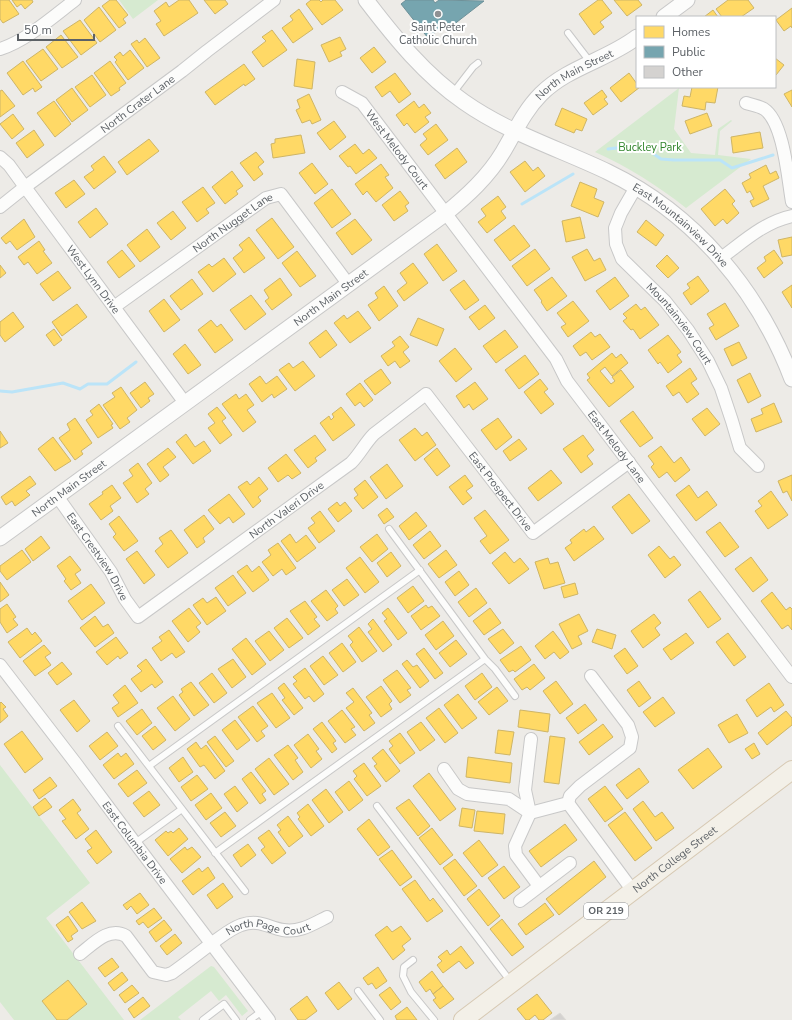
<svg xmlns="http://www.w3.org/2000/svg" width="792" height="1020" viewBox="0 0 792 1020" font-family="'Nunito Sans',sans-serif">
	<rect width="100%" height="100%" fill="#edebe7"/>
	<path fill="#d6ead0" d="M119 0H158L133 19Z
		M679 88 674 129 691 153 715 155 718 129 731 120 732 121 720 131 718 155 751 159 686 208C657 185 628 167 595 152Z
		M0 765 90 883 46 918 124 1020H67L87 1004 68 980 42 1001 57 1020H14L0 1002Z
		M211 966 214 967 248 1011 242 1016 226 995 219 1001 211 991 178 1017 181 1020H140Z"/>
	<path fill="#ffd966" stroke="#ceb566" d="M0 0H9L19 14 3 23 0 19Z
		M12 0H32L33 2 25 9 21 4 17 7Z
		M110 0H116L128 15 123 19 126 23 119 28 102 6Z
		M179 0H189L198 13 164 36 156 24 161 21 154 11 166 2 169 7Z
		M204 0H225L228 4 215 14Z
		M311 0H319L321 2 323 0H335L343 10 322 25 306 4Z
		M598 0H602L612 13 600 22 604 27 594 35 579 14Z
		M614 0H638L642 5 627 16Z
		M728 0H748L754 8 741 17H722L716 9Z
		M99 7 116 30 100 42 84 20Z
		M792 8V28L791 26 784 31 776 20Z
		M299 9 313 29 293 43 282 28 293 20 290 16Z
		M713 10 718 17H704Z
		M80 20 97 43 81 55 63 31Z
		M272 30 287 50 263 67 252 52 266 41 262 37Z
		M61 35 78 57 62 68 46 47Z
		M340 37 346 49 340 52 342 56 329 62 321 45Z
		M145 38 160 58 147 67 131 44 137 40 139 43Z
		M374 47 386 62 372 73 360 58Z
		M43 49 58 69 41 81 26 61Z
		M130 50 144 68 128 80 115 62 117 60 114 57 120 52 123 56Z
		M775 58 784 65 776 75H775Z
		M297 59 315 62 312 89 294 86Z
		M23 61 42 87 35 92 33 88 23 95 7 73Z
		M110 61 126 83 119 88 120 90 111 96 94 73Z
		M244 64 255 79 245 86 244 84 215 105 205 92Z
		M395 73 411 94 399 103 390 91 382 97 375 87Z
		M629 73 637 84V87H640L621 102 610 88Z
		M92 75 106 95 90 107 75 87Z
		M692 87H718L715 103 706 102 705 110 682 106 684 96 690 97Z
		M72 88 88 110 72 122 56 100Z
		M2 90 15 106 0 117V91Z
		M602 90 607 97 604 99 608 104 593 115 584 103Z
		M792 90V107L784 94Z
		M309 94 321 120 312 124 310 120 302 123 296 110 300 108 297 100Z
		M54 101 71 124 55 137 37 113Z
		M414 101 419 108 424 104 431 113 425 117 429 122 415 133 407 123 404 126 396 115Z
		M562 108 587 119 582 131 576 129 574 133 555 125Z
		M707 113 712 126 690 134 685 121Z
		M13 114 24 129 12 139 0 124Z
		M334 121 346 137 330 150 317 133Z
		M436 124 448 140 428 155 420 145 427 139 423 134Z
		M34 130 44 145 27 158 16 143Z
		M760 132 763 148 733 153 731 137Z
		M301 135 305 153 273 158 271 144 275 143V139Z
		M149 139 159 151 127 175 118 162Z
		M355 144 363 154 369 149 377 158 356 174 350 166 348 167 339 156Z
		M457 148 467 162 445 179 435 165Z
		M256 152 264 162 258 167 263 174 254 181 240 163Z
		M104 156 116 172 94 189 84 177 94 170 91 166Z
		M525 161 533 171 538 167 545 176 525 192 510 172Z
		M312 163 328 184 315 194 299 173Z
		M381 164 389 175 385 177 393 188 376 202 367 191 363 195 355 184Z
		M766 165 770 174 776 171 779 178 763 186 769 199 753 207 750 201 754 199 750 191 747 193 742 183 751 178 749 174Z
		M232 171 243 186 236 191 238 194 225 204 212 187Z
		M74 180 85 194 66 208 55 193Z
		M580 182 597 189 594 198 604 202 598 217 571 206Z
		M203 187 215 203 206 209 209 213 197 222 182 202Z
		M332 189 351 214 332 228 314 203Z
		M725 189 735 201 732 204 739 213 727 224 723 219 715 226 701 209Z
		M400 191 409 203 405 206 408 211 394 221 382 205Z
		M498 196 506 207 501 211 506 218 487 233 478 222 486 216 481 209Z
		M96 208 108 224 90 238 78 222Z
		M173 211 186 228 171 240 157 223Z
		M580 217 585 238 566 242 562 221Z
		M272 218 294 247 278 259 256 230Z
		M24 219 35 237 17 250 10 241 6 244 1 238Z
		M355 219 372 240 352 255 336 233Z
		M646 220 664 235 656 246 637 232Z
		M514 225 530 246 510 261 494 240Z
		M147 229 160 247 140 262 127 245Z
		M249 237 265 258 244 273 233 258 243 250 239 245Z
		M792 237V255L782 257 778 240Z
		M39 241 45 250 43 251 52 263 37 274 28 262 24 265 18 257Z
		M437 244 457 271 443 281 424 254Z
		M535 249 550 269 527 286 512 266Z
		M587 249 594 261 600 258 606 270 585 281 572 257Z
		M122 250 135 266 119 278 107 262Z
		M774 250 783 263 764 278 757 268 766 261 764 257Z
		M297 251 316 276 300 287 282 263Z
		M667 255 679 268 668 278 656 266Z
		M224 258 236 274 213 292 198 272 209 264 212 267Z
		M413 263 428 283 404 301 397 291 407 283 400 273Z
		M0 265 6 273 0 278Z
		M58 271 71 288 53 301 40 284Z
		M698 276 709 291 691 305 683 293 690 288 687 284Z
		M552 277 567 296 547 311 541 302 542 301 534 290Z
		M615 277 629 296 610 310 596 291Z
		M280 278 292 295 272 310 265 301 269 298 264 290Z
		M192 279 203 294 181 310 170 296Z
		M464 280 479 300 465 310 450 290Z
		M792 285V308L782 292Z
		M384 286 398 306 379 321 368 305 378 298 375 293Z
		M251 295 266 314 245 330 230 310Z
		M164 299 180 320 164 332 149 311Z
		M573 301 589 321 568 337 561 327 566 324 557 313Z
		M725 303 739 326 716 340 709 328 714 325 707 314Z
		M77 304 87 317 62 336 52 322Z
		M636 304 641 310 645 307 659 325 640 339 633 329 631 330 623 321 627 318 623 314Z
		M485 305 495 318 479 330 469 317Z
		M358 311 371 328 350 343 334 323 344 315 347 319Z
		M13 312 24 327 5 342 0 335V322Z
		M418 318 444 329 437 346 410 335Z
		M211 320 217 327 221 324 233 340 215 353 198 330Z
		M54 329 62 340 54 346 46 335Z
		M326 330 337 345 320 358 309 343Z
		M505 330 518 347 496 363 483 346Z
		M591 332 595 337 600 334 610 347 592 360 586 352 580 356 573 346Z
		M668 335 681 352 677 355 682 362 668 373 660 362 658 364 648 350Z
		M400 336 409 347 403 352 410 361 400 368 395 361 388 366 381 356 395 346 392 342Z
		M739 342 747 358 732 366 724 349Z
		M185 344 201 365 188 374 173 354Z
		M455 348 472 369 456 382 439 361Z
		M612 353 616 358 621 354 628 363 612 376 605 367 600 371 611 384 615 381 612 377 621 370 634 387 609 407 587 380 590 378 587 374Z
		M525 355 539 374 519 389 505 370Z
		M303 361 315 376 295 391 279 370 289 363 293 368Z
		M690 368 697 379 691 383 699 394 687 403 679 392 673 396 666 386Z
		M381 369 391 383 375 395 364 381Z
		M750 373 761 396 748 403 737 380Z
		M260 376 266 384 277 376 287 389 274 398 272 394 262 402 249 384Z
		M540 379 548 389 544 392 554 404 541 414 524 392Z
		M145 382 154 394 148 398 150 401 141 408 130 393Z
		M475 382 488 399 473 410 469 404 464 408 456 396Z
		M360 383 373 400 364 407 360 402 355 406 346 394Z
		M121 387 137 410 127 418 130 422 120 429 103 405 115 397 112 393Z
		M236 394 239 399 246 394 254 405 247 410 256 422 243 432 222 404Z
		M774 403 782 422 756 432 751 419 763 414 761 409Z
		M99 404 113 424 111 425 113 428 98 438 86 420 93 415 90 411Z
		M217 407 226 418 222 421 232 435 220 444 208 428 215 423 208 414Z
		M341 407 355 425 333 441 320 423 329 416 331 420 334 417 332 414Z
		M707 408 720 424 705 436 692 419Z
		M633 411 653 438 640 447 620 421Z
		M75 418 92 443 81 451 83 454 75 460 59 438 70 430 67 424Z
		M498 418 512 437 496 450 481 430Z
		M415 428 422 436 427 432 436 445 415 461 399 440Z
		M0 431 8 443 0 448Z
		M186 434 195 447 204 441 211 451 193 464 176 442Z
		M315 435 326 450 315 458 317 461 308 468 294 450Z
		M583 435 594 450 587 456 593 464 581 473 563 449Z
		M53 437 71 461 55 471 38 449Z
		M519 439 527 449 510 461 503 451Z
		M661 446 674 463 681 457 690 470 675 482 667 472 659 478 651 467 654 464 648 456Z
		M168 448 176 457 163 467 169 475 160 482 147 464Z
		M437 448 450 466 437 476 424 459Z
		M286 454 301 473 292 479 288 475 278 482 268 468Z
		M138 463 152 483 145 489 149 494 137 503 123 483 133 476 129 470Z
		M387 464 403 486 386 499 370 477Z
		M551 470 562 483 538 501 528 488Z
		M465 475 473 486 466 491 472 498 463 505 449 487Z
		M792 475V501L787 491 783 493 778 481Z
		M30 476 36 484 26 491 30 495 15 506 12 501 6 505 1 497Z
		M259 477 268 489 258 497 261 501 253 508 238 487 247 481 250 485Z
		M365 480 378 497 363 509 354 498 358 495 354 489Z
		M112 485 121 498 110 506 113 511 101 520 89 504 103 494 102 492Z
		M689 485 698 498 707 491 717 505 696 521 676 495Z
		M771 491 788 515 768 529 755 511 762 506 758 501Z
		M229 494 245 514 233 523 229 517 220 524 208 510Z
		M629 494 650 521 632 534 612 507Z
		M337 502 340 506 345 502 352 511 338 522 328 509Z
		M387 508 394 517 384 524 378 515Z
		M485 510 509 540 490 554 480 541 487 536 474 518Z
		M320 511 335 531 319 543 308 528 315 523 311 518Z
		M416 512 427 526 409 540 399 526Z
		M204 515 214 529 203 538 205 542 197 548 184 530Z
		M119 516 138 541 124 551 113 537 116 534 109 524Z
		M720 522 739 547 725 557 706 532Z
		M594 526 604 539 574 561 565 548 572 543 570 540 584 529 586 532Z
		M171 530 188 553 168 568 155 551 163 544 159 538Z
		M430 531 441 546 424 559 413 545Z
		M290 534 296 543 306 535 316 548 297 562 281 541Z
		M377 534 388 549 372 562 360 547Z
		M41 536 50 548 33 561 25 549Z
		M278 543 296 568 286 575 282 569 273 576 262 562 271 555 268 550Z
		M659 546 670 559 674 556 681 565 665 578 648 555Z
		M22 550 31 562 7 580 0 571V566Z
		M446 550 457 565 439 578 428 564Z
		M137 551 155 575 144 584 126 559Z
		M391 552 401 566 387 577 377 563Z
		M505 552 514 563 520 558 529 569 509 584 492 563Z
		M70 556 81 570 75 574 81 583 71 590 64 581 66 579 57 566Z
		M360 557 379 582 365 593 346 568Z
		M751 557 768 580 753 592 735 569Z
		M548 558 550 564 558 562 565 583 544 589 535 562Z
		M247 565 252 572 259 566 269 580 253 592 237 572Z
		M459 571 469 585 455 596 445 582Z
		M233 575 246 593 228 606 215 588Z
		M347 579 359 595 344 606 332 590Z
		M0 582 9 595 0 602Z
		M575 583 578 594 564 598 561 587Z
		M91 584 105 603 82 620 68 601Z
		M413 586 424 601 408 613 397 598Z
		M476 588 487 603 469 617 458 602Z
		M326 590 338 606 335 609 338 613 327 621 311 601Z
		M700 591 721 619 708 628 688 600Z
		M772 592 786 610 790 607 792 609V630L788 625 782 629 761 601Z
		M216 597 226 611 207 625 193 605 203 598 207 603Z
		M305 601 317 617 314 619 320 626 308 635 290 611Z
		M7 604 16 617 13 619 18 625 7 633 0 622V609Z
		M426 605 428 608 432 606 440 616 421 630 411 616Z
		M189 608 201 623 196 627 200 632 188 642 172 621Z
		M388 608 407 633 398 640 384 621 387 619 382 613Z
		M490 608 501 623 484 635 473 621Z
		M579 614 588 631 578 636 582 644 572 649 559 624Z
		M654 614 661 623 655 628 660 635 643 648 631 631Z
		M95 616 103 627 108 624 114 633 95 647 80 628Z
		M287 618 303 638 289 648 274 628Z
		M373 619 392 645 383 652 368 632 372 629 368 624Z
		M443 621 454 636 436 650 425 635Z
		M359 627 377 651 362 662 350 645 353 642 348 636Z
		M27 628 32 635 35 632 42 641 20 658 8 642Z
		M503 629 514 643 500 654 488 639Z
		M597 629 616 635 612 649 592 642Z
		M169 630 185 652 176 658 172 653 161 661 152 648 162 641 159 637Z
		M269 631 284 650 270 661 255 641Z
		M553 631 569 652 560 659 554 652 545 659 535 646Z
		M686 633 694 643 671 660 663 649Z
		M728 633 746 657 734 666 716 642Z
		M116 637 128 653 120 659 118 656 107 665 96 652Z
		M246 638 266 664 252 675 232 649Z
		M456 640 467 654 450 667 439 653Z
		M342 643 356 662 343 672 329 653Z
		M44 645 51 653 45 657 51 665 35 676 23 661Z
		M521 646 531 660 515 672 513 670 509 672 500 660Z
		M424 648 443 673 435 679 416 654Z
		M625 648 638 666 627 674 614 656Z
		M323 656 338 675 324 685 310 666Z
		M146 659 163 682 155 688 152 684 141 692 131 679 142 671 137 666Z
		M233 659 246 677 232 688 218 669Z
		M407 660 413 667 417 665 429 681 420 688 402 664Z
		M62 662 72 674 57 685 48 673Z
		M534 664 545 678 530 690 527 687 522 690 514 679Z
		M305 668 324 694 314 702 309 696 305 699 293 684 297 681 293 677Z
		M397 670 411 688 407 690 411 695 400 703 383 680Z
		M212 673 227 693 214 703 199 683Z
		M482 673 492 687 475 700 465 686Z
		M556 681 573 704 560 714 543 691Z
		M639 681 651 698 639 707 627 690Z
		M191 682 209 705 194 716 179 695 183 692 181 689Z
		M284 683 303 708 294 715 282 700 285 698 278 688Z
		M769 683 784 705 774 712 771 707 757 717 746 700Z
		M125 685 138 703 118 717 112 708 119 703 113 695Z
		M381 686 392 701 389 704 392 709 381 717 366 697Z
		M497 687 508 701 489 715 478 702Z
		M353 688 372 713 369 715 375 723 364 731 346 708 354 702 346 693Z
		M272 693 290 718 276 728 257 703Z
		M458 694 477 718 462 729 444 705Z
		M173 696 190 719 175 731 157 708Z
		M663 697 675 713 655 727 643 712Z
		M74 700 90 721 77 732 60 710Z
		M1 702 6 707 3 709 8 716 0 723V703Z
		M585 704 597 720 578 734 566 718Z
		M253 706 268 726 261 731 265 736 257 742 238 717Z
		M439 708 458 733 445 743 426 718Z
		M142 709 152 723 137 735 126 721Z
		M342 710 355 727 351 729 356 735 345 743 328 721Z
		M520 710 550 714 548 732 518 727Z
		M786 711 792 718V725L767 745 758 733Z
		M737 714 748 733 729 743 718 725Z
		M235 720 250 740 237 750 222 730Z
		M322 722 336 741 333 743 337 749 332 753 313 729Z
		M421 722 435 740 420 751 407 732Z
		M603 724 613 737 589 755 579 742Z
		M155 726 166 740 153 750 142 736Z
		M498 730 514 732 510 755 495 753Z
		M22 731 43 759 25 773 4 744Z
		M107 732 118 746 100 760 89 746Z
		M400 733 415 753 400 764 389 749 393 746 389 741Z
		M308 734 319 749 316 751 322 759 311 768 294 745Z
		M215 736 234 761 226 767 207 742Z
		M550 736 565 738 559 784 544 782Z
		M196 742 201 749 206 745 225 771 215 779 204 765 200 767 187 749Z
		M754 743 760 754 752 759 745 749Z
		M288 745 298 758 295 760 303 772 293 780 274 755Z
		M708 748 722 767 693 789 678 770Z
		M383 749 400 771 386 782 374 766 377 764 372 758Z
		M118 753 121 757 126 753 134 764 114 779 103 765Z
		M183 757 193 772 179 782 169 768Z
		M468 757 512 763 510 783 466 777Z
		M269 758 289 784 274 795 255 769Z
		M364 763 381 786 367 796 354 779 357 776 353 771Z
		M639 768 649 782 627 799 616 785Z
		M137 770 147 783 128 797 118 784Z
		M251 772 266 791 262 794 266 800 260 804 242 779Z
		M429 773 456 809 440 821 413 786Z
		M197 775 208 789 191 801 181 787Z
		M50 777 57 786 39 799 33 790Z
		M349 781 363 800 349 811 335 792Z
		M235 786 248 803 237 812 224 794Z
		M605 786 623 809 605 822 588 799Z
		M326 789 343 812 329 823 312 800Z
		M149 791 160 805 144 817 133 803Z
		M211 793 222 808 206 820 195 805Z
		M45 798 52 807 39 816 33 807Z
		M73 799 81 810 77 813 89 829 76 839 62 821 66 819 59 810Z
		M409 799 430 826 418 836 396 808Z
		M643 801 655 817 662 812 674 828 656 841 633 809Z
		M308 804 324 826 311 836 298 819 300 817 297 813Z
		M462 808 475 810 472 828 459 826Z
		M477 811 505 814 503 834 474 831Z
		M225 812 236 826 221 837 210 823Z
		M625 812 652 848 635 861 608 825Z
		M288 816 303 836 289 847 278 832 281 830 277 825Z
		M369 819 390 847 378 856 357 829Z
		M565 824 577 840 541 867 529 851Z
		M179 828 188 839 168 856 155 840 166 831 168 833 171 831 173 833Z
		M432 828 453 855 440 865 419 838Z
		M96 830 112 852 97 864 87 851 92 848 85 839Z
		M269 830 286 853 272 864 261 850 265 847 258 838Z
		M479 840 498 865 482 877 463 853Z
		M248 844 256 855 241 867 233 855Z
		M185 847 187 850 192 847 201 857 182 873 170 859Z
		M392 850 412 877 400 886 379 859Z
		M455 859 477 886 464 896 443 868Z
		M594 861 606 877 559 915 546 899Z
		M504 866 520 887 504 899 488 878Z
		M208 867 215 878 193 895 182 881 199 868 202 872Z
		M415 880 430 901 433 898 443 911 427 922 402 889Z
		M223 883 233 897 217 909 207 895Z
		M479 889 500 916 488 926 467 899Z
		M140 893 149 905 137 914 131 906 127 910 123 905Z
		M82 902 96 921 82 929 69 912Z
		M545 903 554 915 526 935 518 924Z
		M154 908 162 918 148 928 143 922 139 925 136 921Z
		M68 916 78 931 71 936 73 939 68 942 56 925Z
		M502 919 524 947 512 956 490 929Z
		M164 920 172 930 156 942 149 932Z
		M387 926 392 932 401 926 411 939 402 946 405 950 393 960 375 935Z
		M175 934 182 943 167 955 160 946Z
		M461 946 474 963 466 969 459 961 443 973 437 965 442 961 438 957 447 950 450 955Z
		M112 958 119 967 105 977 98 968Z
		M378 967 387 981 376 989 372 983 368 985 363 978Z
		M432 971 443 986 433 994 430 989 426 992 419 982Z
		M122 972 128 980 114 991 108 983Z
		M68 980 87 1004 67 1020H57L42 1001Z
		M339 982 352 999 338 1010 325 993Z
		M132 985 139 993 125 1003 119 995Z
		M443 986 454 999 440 1009 433 1000 436 998 433 994Z
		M390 987 401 1002 391 1010 379 995Z
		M537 994 552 1013 543 1020H539L535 1015 529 1020H526L517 1009Z
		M307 996 317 1011 305 1020H298L290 1009Z
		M143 997 150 1006 134 1018 128 1009Z
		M407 1007 417 1020H397L395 1016Z"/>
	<path fill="#76a5af" stroke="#6e9199" d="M406 0H433L435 3 439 0 484 1 448 29 445 25 428 38 401 4Z"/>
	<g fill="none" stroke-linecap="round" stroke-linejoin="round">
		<path stroke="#bbe4f8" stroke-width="3" d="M608 149 641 145 661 159 674 160H720L732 168 773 155
			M522 204 573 174
			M0 391 12 392 63 383 80 389 88 384H107L136 362"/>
	</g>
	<path fill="#d4d2d0" stroke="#dcdad6" d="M560 1013 566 1020H550Z"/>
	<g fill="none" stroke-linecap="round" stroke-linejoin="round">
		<defs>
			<path id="service" d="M568 33 591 63
				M453 93 473 67 478 63
				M389 529 485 659 495 669 515 696
				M118 726 245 891
				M149 766 420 570
				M377 806 511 982
				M135 843 182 809
				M215 853 485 659
				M413 960 404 967 403 976 411 992 434 1020
				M358 991 380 1020
				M203 1020 224 1004 236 1020
				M250 1020 262 1011"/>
			<g id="minor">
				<path d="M0 49C26 41 54 16 75 0"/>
				<path id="s1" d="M342 92 362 103 556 359 567 381 792 677"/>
				<path d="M746 103C752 105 759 106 764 109 784 122 788 180 792 202"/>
				<path id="s2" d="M0 157 9 165 25 187 185 403"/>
				<path id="s3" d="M636 187 621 213 615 228 616 244 622 259 665 301 688 330 708 361 721 388 732 421 740 448 758 466"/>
				<path id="s4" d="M0 207 25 187 182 71 207 51 274 0"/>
				<path d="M721 258C743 242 764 222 792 216"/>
				<path id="s5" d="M114 307 266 198 281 194 349 285"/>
				<path id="s6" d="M57 496 111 572 125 599 138 617 351 463C360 454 365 443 374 434L426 394 533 533 629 462"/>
				<path id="s7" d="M0 665 77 765 135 843 269 1020"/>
				<path d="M531 739 525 790 530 813 515 846 516 855 539 886"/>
				<path d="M444 769 458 789 467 794 509 799 530 813 568 803"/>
				<path d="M568 803 570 796 580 786 630 748 632 737 628 725 591 676"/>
				<path d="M568 803 633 891"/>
				<path d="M520 901 570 863"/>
				<path id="s8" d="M80 954C93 944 109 926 126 936L153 972 166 975 172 973C186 963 199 953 212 943 221 937 230 929 241 925 259 919 267 927 283 930 299 933 313 924 327 917"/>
			</g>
			<g id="tertiary">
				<path id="s9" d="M366 0C395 38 425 75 464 102 508 133 560 149 608 172 695 214 758 290 792 379"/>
				<path d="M664 17 687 0"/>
				<path id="s10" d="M0 538 445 214C467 196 488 177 503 152 515 132 524 111 541 94 568 67 607 60 637 37"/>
			</g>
			<g id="primary">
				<path id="s11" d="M463 1020 792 770"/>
			</g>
		</defs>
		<use href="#service" stroke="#c8c8c8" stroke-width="8"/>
		<use href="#minor" stroke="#c8c8c8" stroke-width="14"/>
		<use href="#tertiary" stroke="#c8c8c8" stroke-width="17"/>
		<use href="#primary" stroke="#d7c9b3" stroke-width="20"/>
		<use href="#service" stroke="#fcfcfb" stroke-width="6"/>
		<use href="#minor" stroke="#fcfcfb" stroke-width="12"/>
		<use href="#tertiary" stroke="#fcfcfb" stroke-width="15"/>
		<use href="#primary" stroke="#f3f0e8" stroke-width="18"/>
	</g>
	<circle fill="#8f9193" stroke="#fff" stroke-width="1.5" cx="438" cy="14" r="4"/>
	<g text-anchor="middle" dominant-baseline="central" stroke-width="4" stroke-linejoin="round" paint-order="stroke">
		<rect fill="#fff" stroke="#8d9094" stroke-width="1" x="584" y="903" width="44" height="16" rx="3"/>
		<g font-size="10" font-weight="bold" fill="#5c6166">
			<text x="606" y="911">OR 219</text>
		</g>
		<g font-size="11" fill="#5c6166" stroke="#fff">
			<text x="438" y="27">Saint Peter<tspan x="438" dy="13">Catholic Church</tspan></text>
		</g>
		<g font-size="11" fill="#5c6166" stroke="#fff">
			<text stroke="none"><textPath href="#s10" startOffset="744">North Main Street</textPath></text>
			<text stroke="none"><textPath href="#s4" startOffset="172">North Crater Lane</textPath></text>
			<text stroke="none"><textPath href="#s1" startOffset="81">West Melody Court</textPath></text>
			<text stroke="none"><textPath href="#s5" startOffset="146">North Nugget Lane</textPath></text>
			<text stroke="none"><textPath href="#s9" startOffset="393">East Mountainview Drive</textPath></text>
			<text stroke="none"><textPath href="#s2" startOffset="154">West Lynn Drive</textPath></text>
			<text stroke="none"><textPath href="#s10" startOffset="409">North Main Street</textPath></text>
			<text stroke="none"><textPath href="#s3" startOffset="165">Mountainview Court</textPath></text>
			<text stroke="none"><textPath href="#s1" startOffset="451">East Melody Lane</textPath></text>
			<text stroke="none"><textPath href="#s10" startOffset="85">North Main Street</textPath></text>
			<text stroke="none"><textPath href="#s6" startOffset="634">East Prospect Drive</textPath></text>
			<text stroke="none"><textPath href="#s6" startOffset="329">North Valeri Drive</textPath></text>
			<text stroke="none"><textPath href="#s6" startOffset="73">East Crestview Drive</textPath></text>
			<text stroke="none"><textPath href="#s7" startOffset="223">East Columbia Drive</textPath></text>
			<text stroke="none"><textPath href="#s11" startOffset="266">North College Street</textPath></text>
			<text stroke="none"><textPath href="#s8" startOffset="229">North Page Court</textPath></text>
		</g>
		<g font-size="11" fill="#31852c" stroke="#fff">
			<text x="650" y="147">Buckley Park</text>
		</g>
	</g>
	<rect x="636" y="16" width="140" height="72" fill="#ffffff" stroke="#bec0c2"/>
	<rect x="644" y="26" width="20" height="12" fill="#ffd966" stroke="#bec0c2"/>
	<text x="672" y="36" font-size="12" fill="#5c6166">Homes</text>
	<rect x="644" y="46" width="20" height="12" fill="#76a5af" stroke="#bec0c2"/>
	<text x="672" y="56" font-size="12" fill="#5c6166">Public</text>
	<rect x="644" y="66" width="20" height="12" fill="#d4d2d0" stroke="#bec0c2"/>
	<text x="672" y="76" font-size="12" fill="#5c6166">Other</text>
	<path d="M18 34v6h76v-6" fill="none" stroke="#5c6166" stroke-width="2"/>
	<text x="24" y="34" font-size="12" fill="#5c6166" stroke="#ffffff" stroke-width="3" paint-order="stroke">50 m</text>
</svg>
